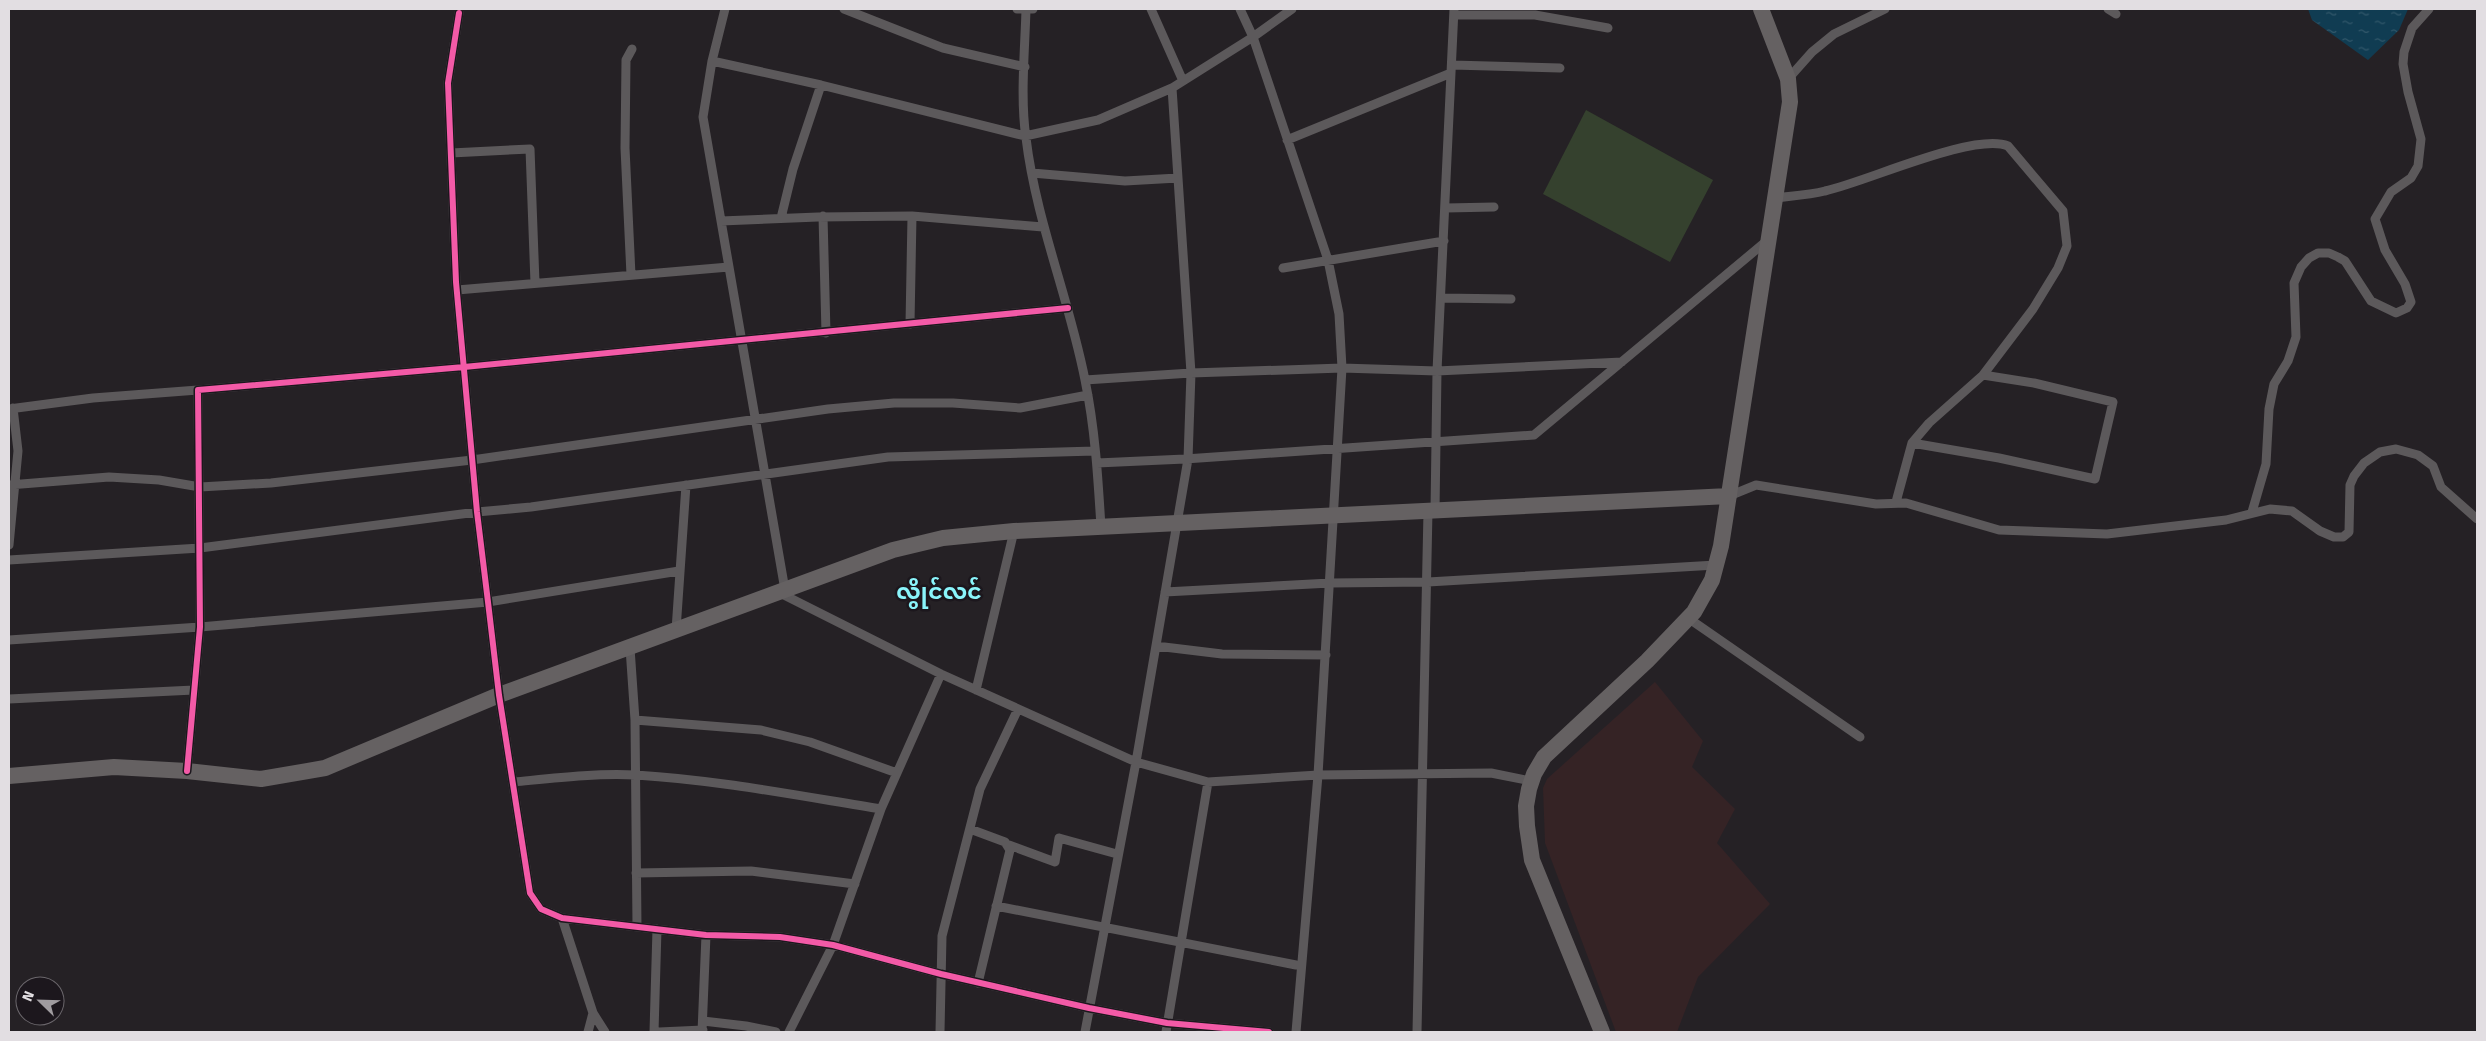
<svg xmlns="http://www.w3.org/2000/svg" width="2486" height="1041" viewBox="0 0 2486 1041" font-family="'Fira Sans','Noto Sans Myanmar',sans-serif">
	<defs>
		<pattern id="water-ripples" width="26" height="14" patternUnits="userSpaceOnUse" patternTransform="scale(1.25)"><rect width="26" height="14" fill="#103c52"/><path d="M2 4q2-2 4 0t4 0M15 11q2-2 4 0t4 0" fill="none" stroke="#32586b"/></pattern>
	</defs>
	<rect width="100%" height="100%" fill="#252125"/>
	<path fill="#352325" d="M1655 682 1703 741 1692 767 1735 809 1717 843 1770 904 1698 977 1677 1032H1616L1545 843 1543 788 1547 779Z"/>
	<path fill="#35412e" d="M1586 110 1713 180 1670 262 1543 194Z"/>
	<path fill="url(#water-ripples)" d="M2308 9H2408L2399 30 2368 60 2312 20Z"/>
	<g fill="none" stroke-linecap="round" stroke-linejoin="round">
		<path stroke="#5c595b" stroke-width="9" d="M725 9 712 61 703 117 785 590
			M844 9 943 48 1025 67
			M1017 9H1033
			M1026 9C1025 49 1020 98 1026 138 1036 221 1069 298 1085 380 1095 428 1098 478 1101 527
			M1151 9 1183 81
			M1240 9 1253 37 1328 260 1339 314 1342 368 1318 775 1296 1032
			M2108 9 2116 14
			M459 13 448 83 456 282 477 512 488 602 499 695 530 893 541 909 562 918 706 935 780 937 833 945 941 974 1089 1008 1167 1023 1269 1032
			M1454 15H1535L1608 28
			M712 61 821 85 1025 136 1098 120 1172 88 1253 37 1292 9
			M1452 65 1560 68
			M1788 79 1812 52 1834 34 1885 9
			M1287 140 1451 73
			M451 153 530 149 535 283
			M1032 173 1125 181 1178 178
			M1775 198C1791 196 1809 195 1825 191 1866 182 1974 132 2008 146L2063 211 2067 246 2058 268 2033 309 1983 375 1929 423 1912 443 1896 502
			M1446 208 1494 207
			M823 216 826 333
			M781 218 793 169 821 85
			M721 221 818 217 912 216 1043 227
			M1283 268 1444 241
			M631 275 625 148 626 60 632 49
			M457 290 729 267
			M1441 298 1511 299
			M910 324 912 216
			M1085 380 1191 373 1342 368 1437 371 1622 362
			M9 409 93 398 198 390
			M1912 443 1999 458 2095 479 2113 402 2034 383 1983 375
			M1097 463 1185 459 1534 435 1769 239
			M9 485 109 477 159 480 200 487 271 483 472 460 828 409 894 403H953L1020 408 1088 395
			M1729 496 1756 485 1876 504 1906 503 1999 530 2107 534 2226 520 2270 509 2292 511 2320 531 2334 537H2343L2349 532 2350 485 2354 476 2364 463 2380 452 2396 449 2418 455 2433 466 2441 487 2477 519
			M1435 511 1437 371 1454 9
			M2252 512 2266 464 2269 409 2274 384 2288 361 2296 337 2294 283 2301 267 2309 258 2318 253H2329L2338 257 2345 261 2371 301 2396 313 2407 308 2411 302 2405 284 2385 250 2375 219 2391 192 2411 178 2418 166 2421 139 2408 92 2403 64 2404 52 2412 28 2429 9
			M9 545 18 451 13 408
			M9 560 200 548 477 512 531 507 888 457 1095 451
			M778 592 941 674 1136 762 1208 782 1318 775 1491 773 1531 781
			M1165 592 1330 583 1428 582 1716 565
			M1688 618 1860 737
			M676 630 686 485
			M9 640 200 627 488 602 679 571
			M1156 646 1222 654 1326 655
			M630 648 635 720 637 926
			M976 690 1014 531
			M9 699 194 690
			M635 720 761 730 810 742 897 773
			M187 771 200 627 198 390 464 367 1068 308
			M514 782C555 778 595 773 636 775 718 780 800 796 881 809
			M970 829 1005 842 1010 850 978 983
			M1009 845 1055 862 1059 838 1117 854
			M636 873 751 871 855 884
			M996 906 1296 965
			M562 918 593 1013 605 1032
			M703 1021 746 1026 776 1032
			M588 1032 593 1013
			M654 1032 657 929
			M659 1032 703 1030
			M702 1032 706 935
			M789 1032 833 945 881 809 941 674
			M940 1032 942 936 980 789 1018 709
			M1085 1032 1136 762 1188 459 1191 373 1172 88
			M1166 1032 1208 782
			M1417 1032 1428 511"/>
		<path stroke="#656162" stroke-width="16" d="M9 776 114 767 187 771 261 779 325 768 499 695 893 550 943 538 1014 531 1729 496
			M1602 1032 1532 860 1527 826 1526 806 1529 789 1534 774 1544 757 1647 661 1694 612 1712 580 1721 546 1790 102 1788 79 1761 9"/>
		<defs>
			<path id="cycleway" d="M459 13 448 83 456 282 477 512 488 602 499 695 530 893 541 909 562 918 706 935 780 937 833 945 941 974 1089 1008 1167 1023 1269 1032
				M187 771 200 627 198 390 464 367 1068 308"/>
		</defs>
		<use href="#cycleway" stroke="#1c171d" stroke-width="9"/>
		<use href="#cycleway" stroke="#f35aa7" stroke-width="6"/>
	</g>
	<g text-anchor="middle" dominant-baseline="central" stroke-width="5" stroke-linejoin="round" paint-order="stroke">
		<g font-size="22" font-weight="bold" fill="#8af5fb" stroke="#1c171d">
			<text x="939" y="591">လွိုင်လင်</text>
		</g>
	</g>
	<rect width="2486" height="1041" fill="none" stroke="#e2dee2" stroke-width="20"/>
	<g transform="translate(40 1001) rotate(293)"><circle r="24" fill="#1c171d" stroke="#6b676c"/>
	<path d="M0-4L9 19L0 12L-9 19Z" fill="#a09ca0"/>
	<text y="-8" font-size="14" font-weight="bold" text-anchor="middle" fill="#e2dee2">N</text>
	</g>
</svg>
